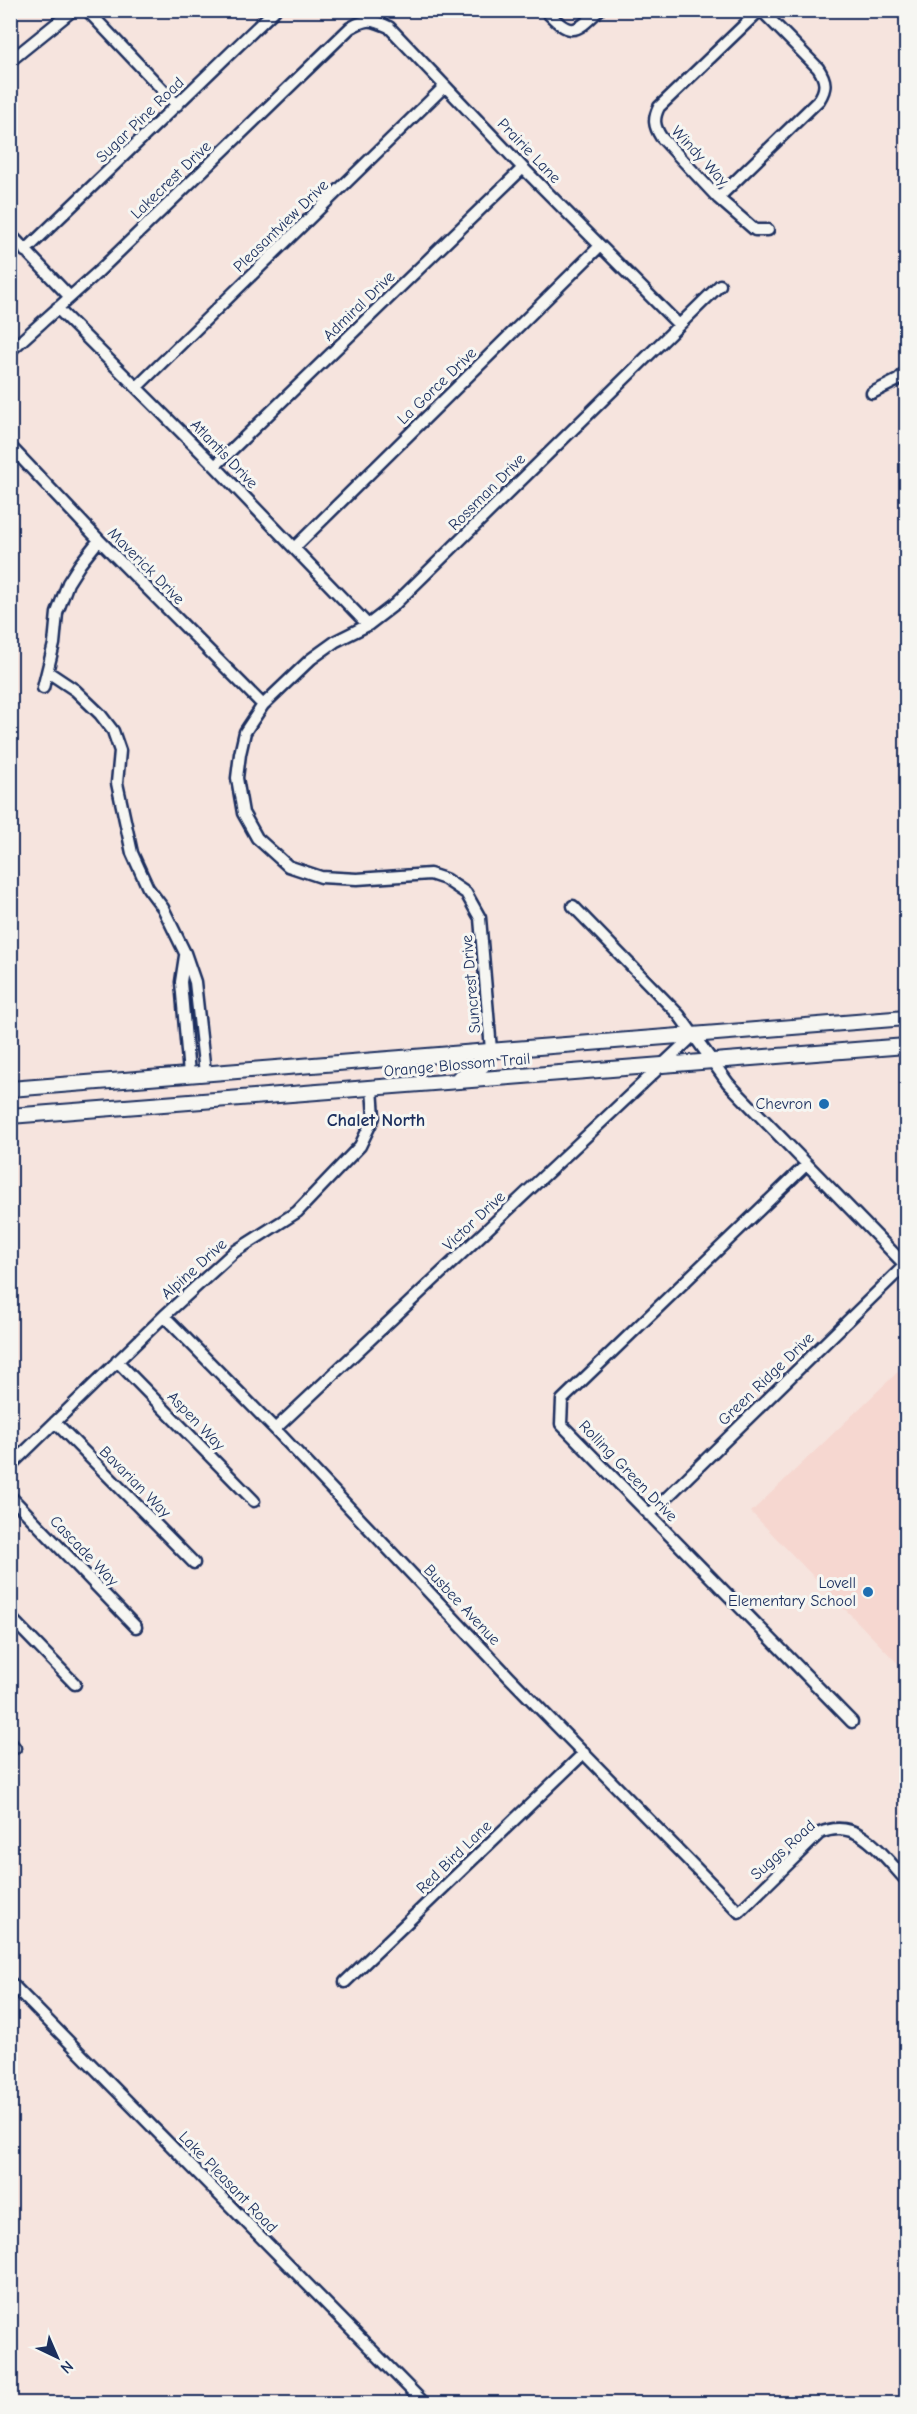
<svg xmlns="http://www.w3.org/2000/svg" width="917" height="2414" viewBox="0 0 917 2414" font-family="'Comic Neue',sans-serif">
	<rect width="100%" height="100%" fill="#f6e4de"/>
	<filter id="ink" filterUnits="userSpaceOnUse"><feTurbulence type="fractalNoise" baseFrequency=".0167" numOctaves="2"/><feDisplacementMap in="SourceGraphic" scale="12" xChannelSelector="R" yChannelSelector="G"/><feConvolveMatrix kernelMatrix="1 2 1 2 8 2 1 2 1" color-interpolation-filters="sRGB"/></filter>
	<g filter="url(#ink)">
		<path fill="#f6d7d0" d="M906 1364V1672L751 1512Z"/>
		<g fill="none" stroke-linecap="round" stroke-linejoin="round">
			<defs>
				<path id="minor" d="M87 10 177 105
					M545 10C570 36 574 35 599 10
					M760 10 659 107C653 119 654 126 661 137L718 198 755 230H768
					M10 61 73 10
					M718 198 819 100C827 88 826 80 818 68L761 10
					M10 234 69 296
					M25 251 275 10
					M57 308 215 466 368 625
					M10 351 98 272 350 28C367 18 371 19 389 27L523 168 678 324
					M137 387 445 86
					M872 393 898 380 906 372
					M10 446 99 540 263 705
					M215 466 523 168
					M294 548 600 246
					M48 672 75 690 100 714 113 731 120 751 117 783 132 853 148 888 163 908 185 953 195 982 205 1073
					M43 688 54 644 57 613 68 583 80 564 99 540
					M573 906 679 1015 728 1083 906 1266
					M185 956 181 982 189 1074
					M491 1050 480 918 466 893 445 879 430 874 357 879 321 877 288 866 257 838 243 813 237 778 240 754 245 732 263 705 311 659 336 641 368 625 394 605 720 285
					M807 1164 562 1400 561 1424 852 1722
					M164 1316 275 1429 510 1678 739 1912 820 1833C859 1816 882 1855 906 1880
					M117 1361 254 1501
					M55 1422 194 1563
					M275 1429 694 1035
					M10 1466 164 1316 234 1252 297 1212 360 1146 374 1117 372 1088
					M10 1496 136 1627
					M649 1515 905 1265
					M10 1617 75 1684
					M10 1742 15 1748
					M10 1982 425 2404
					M345 1982 584 1753"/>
				<path id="major" d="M459 1078 483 1065 491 1050
					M10 1089 906 1018
					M10 1116 906 1046"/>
			</defs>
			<use href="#minor" stroke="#1b2f5e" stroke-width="15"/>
			<use href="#major" stroke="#1b2f5e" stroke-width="18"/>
			<use href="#minor" stroke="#f6f6f2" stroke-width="10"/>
			<use href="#major" stroke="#f6f6f2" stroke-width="14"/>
		</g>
	</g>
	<g fill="#1f6fb2" stroke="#f6f6f2" stroke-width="2">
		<circle cx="824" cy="1104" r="6"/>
		<circle cx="868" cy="1592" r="6"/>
	</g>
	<g text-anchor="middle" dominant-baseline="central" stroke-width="6" stroke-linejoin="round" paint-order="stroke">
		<g font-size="16" fill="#1b2f5e" stroke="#f6f6f2">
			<text transform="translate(140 120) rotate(-44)">Sugar Pine Road</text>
			<text transform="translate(529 151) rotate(46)">Prairie Lane</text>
			<text transform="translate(700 156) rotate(47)">Windy Way</text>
			<text transform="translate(171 180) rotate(-44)">Lakecrest Drive</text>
			<text transform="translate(281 226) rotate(-44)">Pleasantview Drive</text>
			<text transform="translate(359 306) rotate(-44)">Admiral Drive</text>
			<text transform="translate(437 386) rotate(-44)">La Gorce Drive</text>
			<text transform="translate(224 454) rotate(46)">Atlantis Drive</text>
			<text transform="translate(487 492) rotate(-45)">Rossman Drive</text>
			<text transform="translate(146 566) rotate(45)">Maverick Drive</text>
			<text transform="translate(471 984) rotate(-95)">Suncrest Drive</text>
			<text transform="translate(457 1065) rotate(-5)">Orange Blossom Trail</text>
			<text transform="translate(474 1221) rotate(-43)">Victor Drive</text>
			<text transform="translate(194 1269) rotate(-42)">Alpine Drive</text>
			<text transform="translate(766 1379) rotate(-44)">Green Ridge Drive</text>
			<text transform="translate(196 1421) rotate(46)">Aspen Way</text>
			<text transform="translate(628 1471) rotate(46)">Rolling Green Drive</text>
			<text transform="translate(135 1482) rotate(45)">Bavarian Way</text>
			<text transform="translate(84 1551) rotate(46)">Cascade Way</text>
			<text transform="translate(462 1605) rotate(47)">Busbee Avenue</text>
			<text transform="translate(783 1850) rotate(-42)">Suggs Road</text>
			<text transform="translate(454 1857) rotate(-44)">Red Bird Lane</text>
			<text transform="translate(228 2182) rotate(46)">Lake Pleasant Road</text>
		</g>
		<g font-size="16" fill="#1b2f5e" stroke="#f6f6f2" text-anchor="end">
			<text x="812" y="1104">Chevron</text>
			<text x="856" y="1583">Lovell<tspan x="856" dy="18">Elementary School</tspan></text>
		</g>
		<g font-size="18" font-weight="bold" fill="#1b2f5e" stroke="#f6f6f2">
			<text x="376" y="1120">Chalet North</text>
		</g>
	</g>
	<rect width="917" height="2414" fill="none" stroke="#f6f6f2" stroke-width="36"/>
	<rect x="18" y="18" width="881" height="2378" fill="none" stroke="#1b2f5e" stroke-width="2" filter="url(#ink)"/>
	<g transform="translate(57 2357) rotate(136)" stroke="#f6f6f2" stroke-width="4.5" paint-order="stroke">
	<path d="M0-4.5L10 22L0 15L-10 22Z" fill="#1b2f5e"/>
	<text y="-9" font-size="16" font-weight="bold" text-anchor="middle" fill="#1b2f5e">N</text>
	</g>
</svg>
